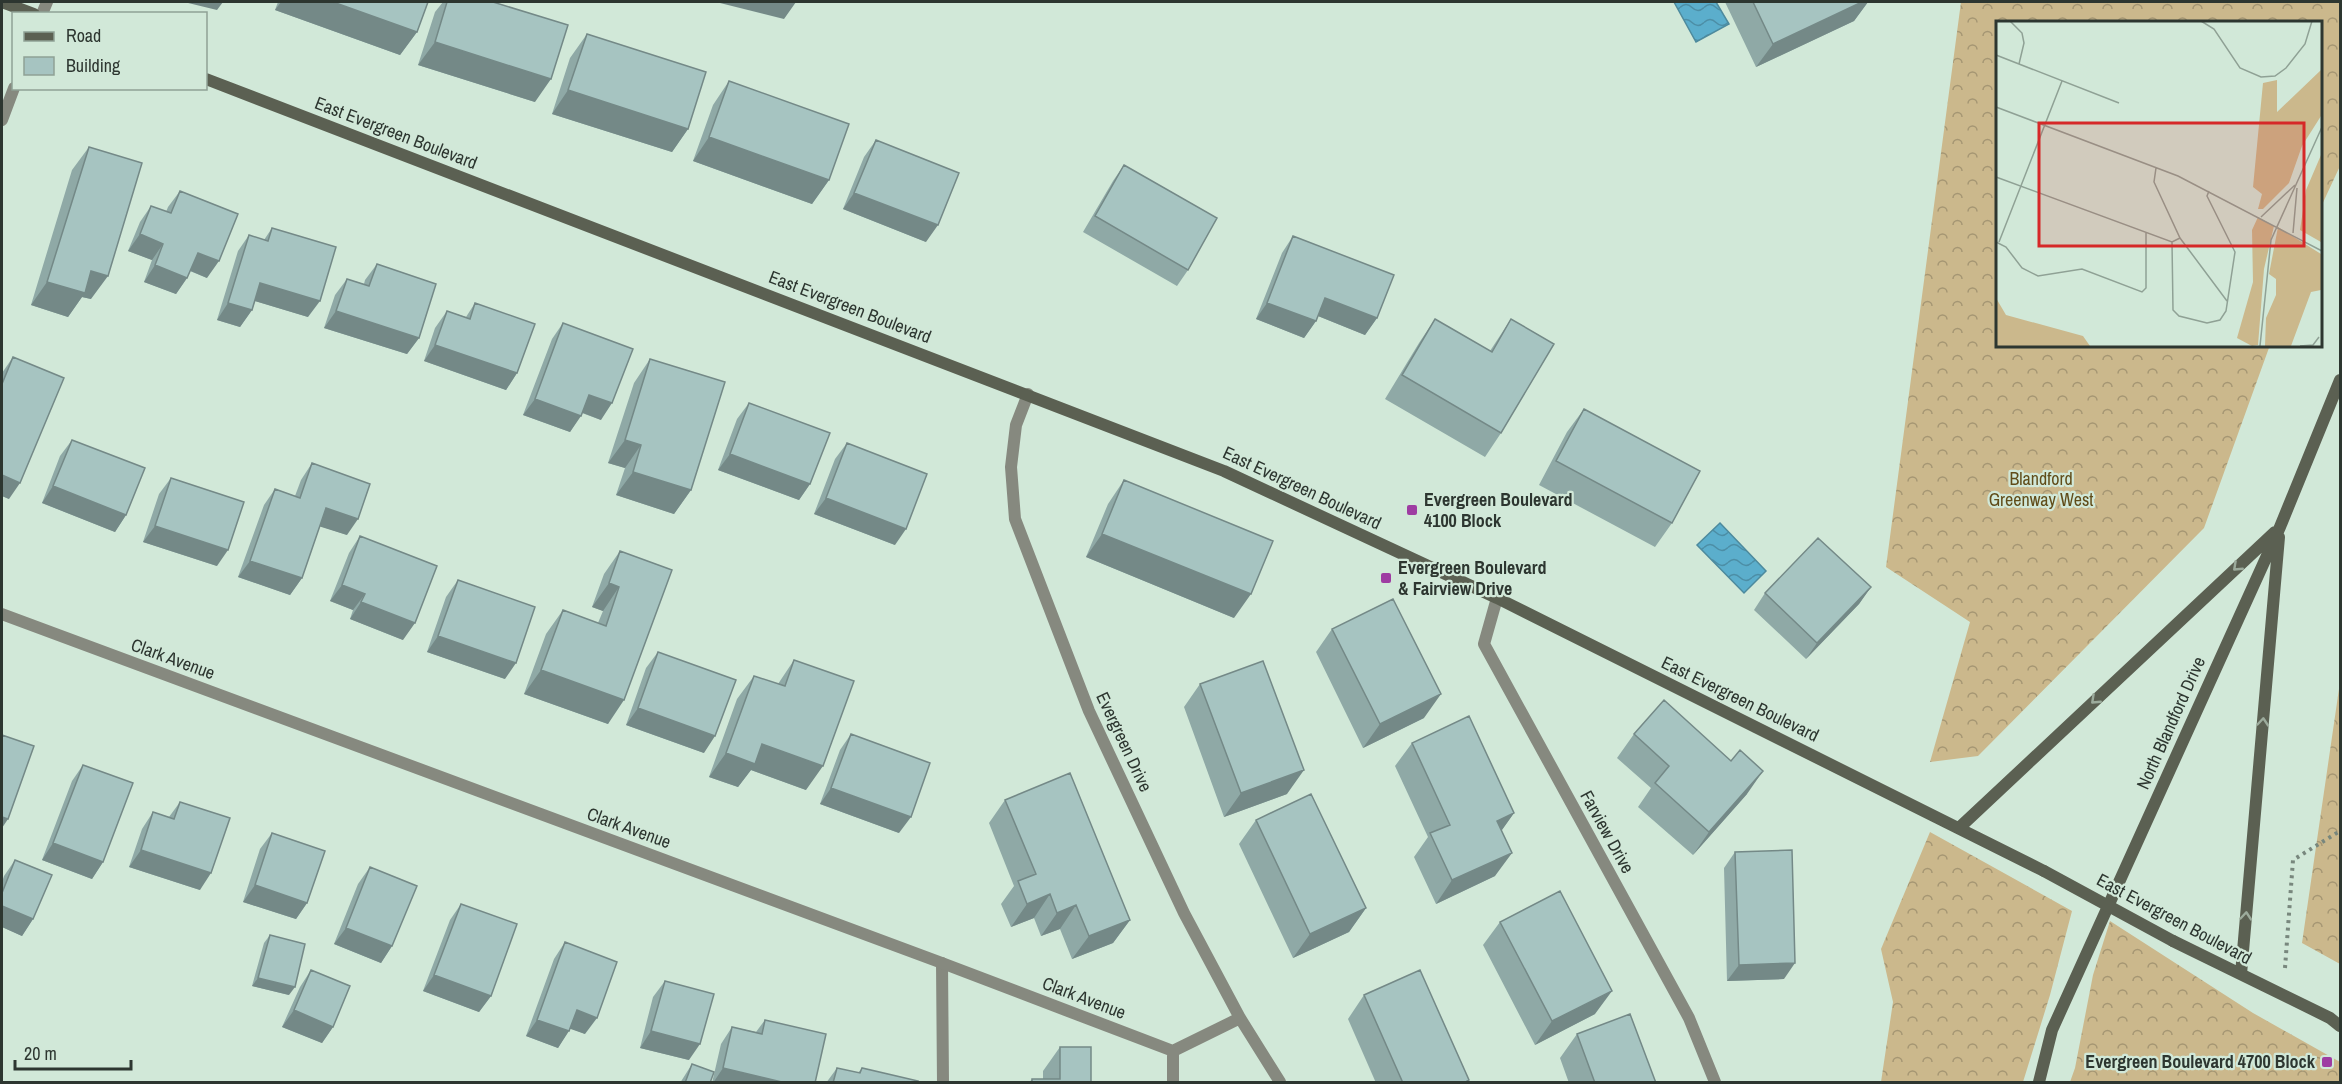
<svg xmlns="http://www.w3.org/2000/svg" width="2342" height="1084" font-family="'Archivo Narrow',sans-serif">
<defs>
<pattern id="forest-crowns" width="20" height="18" patternUnits="userSpaceOnUse" patternTransform="scale(1.5)"><rect width="20" height="18" fill="#cbb88c"/><path d="M2 6a3 3 0 1 1 6 0M12 15a3 3 0 1 1 6 0" fill="none" stroke="#a59673"/></pattern>
<pattern id="water-waves" width="16" height="10" patternUnits="userSpaceOnUse" patternTransform="scale(1.5)"><rect width="16" height="10" fill="#5baecc"/><path d="M0 5q4-4 8 0t8 0" fill="none" stroke="#4c8ea6"/></pattern>
</defs>
<rect width="100%" height="100%" fill="#d1e8d8"/>
<path fill="url(#forest-crowns)" d="M1961,2H2340V166L2320,209V22H1997V345H2270L2204,528L1978,756L1930,762L1970,622L1886,567Z
M2340,682V964L2302,943Z
M1930,832L2072,911L2050,995L2023,1082H1881L1893,1002L1881,949Z
M2110,921L2253,1013L2340,1062V1082H2070L2075,1068L2093,975Z"/>
<path fill="url(#water-waves)" stroke="#4d8a9d" stroke-width="1.5" d="M1674,2H1716L1729,24L1696,42Z
M1720,523L1766,571L1744,593L1697,545Z"/>
<g fill="none" stroke-linecap="round" stroke-linejoin="round">
<path stroke="#78877d" stroke-width="4" stroke-dasharray="3 4.5" stroke-linecap="butt" d="M2285,968L2293,860L2340,831"/>
<path stroke="#86897f" stroke-width="12" d="M942,963L943,1082"/>
<path stroke="#86897f" stroke-width="12" d="M42,14L47,2
M2,120L14,88
M1028,394L1016,425L1011,467L1015,519L1089,711L1184,913L1240,1018L1280,1082
M1497,598L1484,644L1689,1018L1715,1082
M2,614L942,963L1173,1051L1240,1018
M1173,1082V1051"/>
<path stroke="#5b6052" stroke-width="12" d="M2,2L34,14
M206,79L1224,471L1497,598L2044,871
M1959,828L2275,532
M2173,941L2330,1018L2340,1026
M2241,974L2279,537
M2039,1082L2052,1030L2280,527L2340,380"/>
<path stroke="#5b6052" stroke-width="12" d="M2044,871L2173,941"/>
</g>
<path fill="#8fa9a6" d="M278,2H428L417,32L400,55L275,10Z
M443,2H493L535,102L418,65L435,12Z
M1725,2H1868L1854,21L1756,67Z
M587,34L688,129L672,152L552,114L570,58Z
M729,81L829,180L812,204L693,161L713,105Z
M876,140L926,242L843,209L864,157Z
M89,147L91,299L82,297L68,317L31,305L72,170Z
M1124,165L1188,270L1177,286L1083,232L1113,181Z
M180,191L207,278L190,271L187,278L176,294L144,282L152,260L128,251L140,222L151,206L166,212L168,207Z
M272,228L308,317L255,301L252,310L240,327L217,320L238,251L249,235L264,240Z
M1293,236L1377,318L1365,335L1318,316L1316,321L1304,338L1256,319L1282,253Z
M377,264L419,338L407,354L324,328L335,295L347,279L364,284L365,280Z
M475,303L517,373L506,390L424,361L435,328L447,311L466,317Z
M1435,319L1490,351L1511,319L1501,433L1485,457L1385,399L1419,343Z
M563,323L601,420L582,413L570,432L523,415L552,339Z
M13,357L9,499L2,496V373Z
M650,359L691,490L674,514L616,495L625,468L608,463L634,383Z
M749,403L810,484L799,500L718,470L737,419Z
M1584,409L1672,523L1655,547L1539,485L1567,432Z
M72,440L126,515L115,532L42,503L60,456Z
M847,443L895,545L814,514L835,459Z
M312,463L347,535L320,526L302,578L290,595L238,577L264,505L275,489L295,496L301,480Z
M171,478L217,566L143,542L159,494Z
M1124,480L1234,618L1086,557L1108,504Z
M360,536L403,640L350,619L353,610L330,601L349,553Z
M620,551L672,570L608,724L524,694L546,634L563,610L598,623L603,611L592,607L604,574Z
M458,580L505,679L427,652L446,597Z
M1871,587L1859,604L1806,659L1754,610L1765,593Z
M1332,629L1424,718L1363,748L1316,652Z
M658,652L704,753L626,725L646,668Z
M794,660L806,790L751,770L738,787L709,777L737,699L754,676L778,684Z
M1200,684L1287,794L1224,817L1184,707Z
M851,734L899,833L820,804L840,750Z
M1634,734L1731,761L1747,794L1693,855L1638,807L1651,788L1617,758Z
M1412,743L1514,813L1501,831L1495,876L1436,904L1414,857L1428,837L1395,766Z
M83,765L103,862L92,879L42,860L72,781Z
M1005,800L1130,920L1113,943L1072,959L1060,929L1041,936L1034,918L1011,927L1001,904L1014,886L989,823Z
M180,802L200,890L129,867L142,829L153,812L169,817Z
M1256,820L1366,908L1349,932L1293,958L1239,844Z
M272,833L307,903L296,919L243,902L260,849Z
M1735,852L1784,979L1727,981L1724,868Z
M15,860L33,919L22,936L2,927V882L4,876Z
M370,867L392,946L381,963L334,944L358,884Z
M461,904L491,996L479,1012L423,991L450,920Z
M1500,922L1595,1014L1535,1045L1483,945Z
M270,935L289,995L252,986L264,943Z
M565,942L585,1034L570,1028L558,1048L526,1036L554,959Z
M311,970L333,1027L322,1043L282,1027L300,987Z
M665,981L689,1060L640,1048L653,997Z
M1364,995L1469,1080L1468,1083H1376L1348,1019Z
M765,1020L815,1083H712L721,1044L732,1027L756,1032Z
M1577,1034L1656,1083H1569L1560,1058Z
M1060,1047L1091,1083H1029L1032,1079H1043V1071Z
M692,1064L710,1083H680Z
M837,1068L858,1073L862,1068L917,1083H826Z"/>
<path fill="#748987" d="M184,2H223L217,10Z
M281,2H333L417,32L400,55L275,10Z
M716,2H796L784,19Z
M1862,2H1868L1854,21L1756,67L1773,44Z
M435,42L551,79L535,102L418,65Z
M568,90L688,129L672,152L552,114Z
M709,137L829,180L812,204L693,161Z
M854,193L938,225L926,242L843,209Z
M140,234L163,244L152,260L128,251Z
M198,253L219,261L207,278L186,269Z
M155,265L187,278L176,294L144,282Z
M91,271L108,276L91,299L82,297L68,317L31,305L47,282Z
M260,283L320,301L308,317L248,299Z
M1325,298L1377,318L1365,335L1313,314Z
M228,303L252,310L240,327L217,320Z
M1267,303L1316,321L1304,338L1256,319Z
M336,311L419,338L407,354L324,328Z
M435,345L517,373L506,390L424,361Z
M589,395L612,403L601,420L578,411Z
M535,399L581,416L570,432L523,415Z
M625,440L641,445L625,468L608,463Z
M730,454L810,484L799,500L718,470Z
M633,472L691,490L674,514L616,495Z
M2,475L20,483L9,499L2,496Z
M53,486L126,515L115,532L42,503Z
M826,498L906,529L895,545L814,514Z
M326,508L358,519L347,535L315,525Z
M155,526L228,550L217,566L143,542Z
M1102,534L1251,594L1234,618L1086,557Z
M250,561L302,578L290,595L238,577Z
M609,583L619,587L603,611L592,607Z
M342,585L365,594L353,610L330,601Z
M1871,587L1859,604L1806,659L1817,643Z
M361,602L415,623L403,640L350,619Z
M438,636L516,663L505,679L427,652Z
M541,670L624,700L608,724L524,694Z
M1441,694L1424,718L1363,748L1380,724Z
M638,708L715,736L704,753L626,725Z
M762,744L823,766L806,790L751,770L738,787L709,777L726,753Z
M1304,770L1287,794L1224,817L1241,793Z
M1763,771L1747,794L1693,855L1709,832Z
M831,788L911,817L899,833L820,804Z
M1514,813L1497,837V821Z
M2,817L8,819L2,828Z
M53,843L103,862L92,879L42,860Z
M141,850L211,873L200,890L129,867Z
M1512,853L1495,876L1436,904L1452,880Z
M255,885L307,903L296,919L243,902Z
M1050,894L1034,918L1011,927L1027,904Z
M1076,905L1060,929L1041,936L1057,913Z
M2,906L33,919L22,936L2,927Z
M1366,908L1349,932L1293,958L1310,934Z
M1130,920L1113,943L1072,959L1089,936Z
M346,928L392,946L381,963L334,944Z
M1795,963L1784,979L1727,981L1739,965Z
M434,975L491,996L479,1012L423,991Z
M258,978L295,987L289,995L252,986Z
M1612,991L1595,1014L1535,1045L1552,1021Z
M294,1010L333,1027L322,1043L282,1027Z
M577,1010L597,1018L585,1034L565,1027Z
M537,1020L569,1031L558,1048L526,1036Z
M651,1031L700,1044L689,1060L640,1048Z
M723,1068L786,1083H713Z"/>
<path fill="#a6c4c1" stroke="#748987" stroke-width="1.5" d="M333,2H428L417,32Z
M447,2H493L568,25L551,79L435,42Z
M1753,2H1862L1773,44Z
M587,34L706,72L688,129L568,90Z
M729,81L849,124L829,180L709,137Z
M876,140L959,173L938,225L854,193Z
M89,147L142,163L108,276L91,271L85,293L47,282Z
M1124,165L1217,218L1188,270L1095,216Z
M180,191L238,214L219,261L198,253L187,278L155,265L163,244L140,234L151,206L171,213Z
M272,228L336,247L320,301L260,283L252,310L228,303L249,235L268,241Z
M1293,236L1394,275L1377,318L1325,298L1316,321L1267,303Z
M377,264L436,284L419,338L336,311L347,279L369,286Z
M475,303L535,324L517,373L435,345L447,311L470,319Z
M1435,319L1492,352L1511,319L1554,344L1501,433L1402,375Z
M563,323L633,349L612,403L589,395L581,416L535,399Z
M13,357L64,378L20,483L2,475V384Z
M650,359L725,382L691,490L633,472L641,445L625,440Z
M749,403L830,433L810,484L730,454Z
M1584,409L1700,471L1672,523L1556,461Z
M72,440L145,468L126,515L53,486Z
M847,443L927,474L906,529L826,498Z
M312,463L370,484L358,519L326,508L302,578L250,561L275,489L300,498Z
M171,478L244,502L228,550L155,526Z
M1124,480L1273,541L1251,594L1102,534Z
M360,536L437,566L415,623L361,602L365,594L342,585Z
M1818,538L1871,587L1817,643L1765,593Z
M620,551L672,570L624,700L541,670L563,610L606,626L619,587L609,583Z
M458,580L535,607L516,663L438,636Z
M1393,599L1441,694L1380,724L1332,629Z
M658,652L736,680L715,736L638,708Z
M794,660L854,681L823,766L762,744L755,764L726,753L754,676L785,686Z
M1263,661L1304,770L1241,793L1200,684Z
M1664,700L1731,761L1740,750L1763,771L1709,832L1655,783L1669,766L1634,734Z
M1469,716L1514,813L1497,821L1512,853L1452,880L1430,833L1450,825L1412,743Z
M851,734L930,763L911,817L831,788Z
M2,735L34,746L8,819L2,817Z
M83,765L133,783L103,862L53,843Z
M1070,773L1130,920L1089,936L1076,905L1057,913L1050,894L1027,904L1018,881L1036,874L1005,800Z
M1311,794L1366,908L1310,934L1256,820Z
M180,802L230,818L211,873L141,850L153,812L174,819Z
M272,833L325,851L307,903L255,885Z
M1792,850L1795,963L1739,965L1735,852Z
M15,860L52,875L33,919L2,906V893Z
M370,867L417,886L392,946L346,928Z
M1560,891L1612,991L1552,1021L1500,922Z
M461,904L517,924L491,996L434,975Z
M270,935L305,944L295,987L258,978Z
M565,942L617,962L597,1018L577,1010L569,1031L537,1020Z
M311,970L350,986L333,1027L294,1010Z
M1420,970L1469,1080L1464,1083H1403L1364,995Z
M665,981L714,994L700,1044L651,1031Z
M1630,1014L1656,1083H1595L1577,1034Z
M765,1020L826,1034L815,1083H786L723,1068L732,1027L762,1034Z
M1060,1047H1091V1083H1032V1079H1060Z
M692,1064L714,1072L710,1083H685Z
M837,1068L860,1073L862,1068L918,1081L917,1083H833Z"/>
<defs><path id="oneway-chevron" d="M-2-3.5L2.5 0L-2 3.5" fill="none" stroke-width="1.6" stroke-linecap="round" stroke-linejoin="round" transform="scale(1.5)"/></defs>
<g stroke="#9cab9c">
<use href="#oneway-chevron" transform="translate(2237 567) rotate(137)"/>
<use href="#oneway-chevron" transform="translate(2095 700) rotate(137)"/>
<use href="#oneway-chevron" transform="translate(2263 722) rotate(-85)"/>
<use href="#oneway-chevron" transform="translate(2246 916) rotate(-85)"/>
</g>
<g fill="#9e3ca2" stroke="#d1e8d8" stroke-width="2">
<rect x="1406" y="504" width="12" height="12" rx="3"/>
<rect x="1380" y="572" width="12" height="12" rx="3"/>
<rect x="2321" y="1056" width="12" height="12" rx="3"/>
</g>
<g text-anchor="middle" stroke-width="4.5" stroke-linejoin="round" paint-order="stroke">
<g font-size="18" fill="#2d3630" stroke="#d1e8d8">
<text transform="translate(396 133) rotate(21)" y="6">East Evergreen Boulevard</text>
<text transform="translate(850 307) rotate(21)" y="6">East Evergreen Boulevard</text>
<text transform="translate(1302 488) rotate(25)" y="6">East Evergreen Boulevard</text>
<text transform="translate(173 659) rotate(20)" y="6">Clark Avenue</text>
<text transform="translate(1740 699) rotate(26)" y="6">East Evergreen Boulevard</text>
<text transform="translate(2171 723) rotate(-66)" y="6">North Blandford Drive</text>
<text transform="translate(1124 742) rotate(65)" y="6">Evergreen Drive</text>
<text transform="translate(629 828) rotate(20)" y="6">Clark Avenue</text>
<text transform="translate(1607 832) rotate(61)" y="6">Farview Drive</text>
<text transform="translate(2174 919) rotate(28)" y="6">East Evergreen Boulevard</text>
<text transform="translate(1084 998) rotate(21)" y="6">Clark Avenue</text>
</g>
<g font-size="18" fill="#604c19" stroke="#d1e8d8">
<text x="2041" y="485">Blandford<tspan x="2041" dy="21">Greenway West</tspan></text>
</g>
<g font-size="18" font-weight="bold" fill="#2d3630" stroke="#d1e8d8" text-anchor="start">
<text x="1424" y="506">Evergreen Boulevard<tspan x="1424" dy="21">4100 Block</tspan></text>
<text x="1398" y="574">Evergreen Boulevard<tspan x="1398" dy="21">&amp; Fairview Drive</tspan></text>
<text x="2315" y="1068" text-anchor="end">Evergreen Boulevard 4700 Block</text>
</g>
</g>
<g transform="translate(1996 21)">
<rect width="326" height="326" fill="#d1e8d8"/>
<path d="M325,49V95L306,125L293,162L267,188H262L266,173L257,166L267,62L281,59V91ZM325,134V221L304,209L310,169ZM262,196L278,205L268,248L262,324L256,325L241,317L257,261L256,209ZM282,206L325,233V269L315,271L295,325H269L270,297L280,274V258L273,253ZM0,277L10,294L87,315L94,325H0Z" fill="#cbb88c"/>
<path fill="none" stroke="#8fa195" stroke-width="1.5" d="M14,0L26,12L28,22L23,43M205,0L218,8L244,47L265,56L279,55L290,47L309,23L316,0M0,34L123,82M0,86L182,155L326,230M160,147L158,161L184,217L231,280M0,156L176,221L184,217M265,196L299,164M297,212L301,167M0,221L10,226L26,247L42,255L86,248L146,271L150,267V211M3,221L66,60M176,221L177,289L183,295L211,302L224,299L230,290L239,231L211,175L213,170M326,292V317M264,325L275,219L326,106M304,325L317,324L323,316"/>
<path fill="#d62828" fill-opacity="0.15" stroke="#d62828" stroke-width="3" d="M43,102H308V225H43Z"/>
<rect width="326" height="326" fill="none" stroke="#2d3630" stroke-width="3"/>
</g>
<rect width="2342" height="1084" fill="none" stroke="#2d3630" stroke-width="6"/>
<rect x="12" y="12" width="195" height="78" fill="#d1e8d8" stroke="#8fa195" stroke-width="1.5"/>
<rect x="24" y="32" width="30" height="9" fill="#5b6052" stroke="#8fa195" stroke-width="1.5"/>
<text x="66" y="42" font-size="18" fill="#2d3630">Road</text>
<rect x="24" y="57" width="30" height="18" fill="#a6c4c1" stroke="#8fa195" stroke-width="1.5"/>
<text x="66" y="72" font-size="18" fill="#2d3630">Building</text>
<path d="M15 1060v9h116v-9" fill="none" stroke="#2d3630" stroke-width="3"/>
<text x="24" y="1060" font-size="18" fill="#2d3630" stroke="#d1e8d8" stroke-width="4.5" paint-order="stroke">20 m</text>
</svg>
